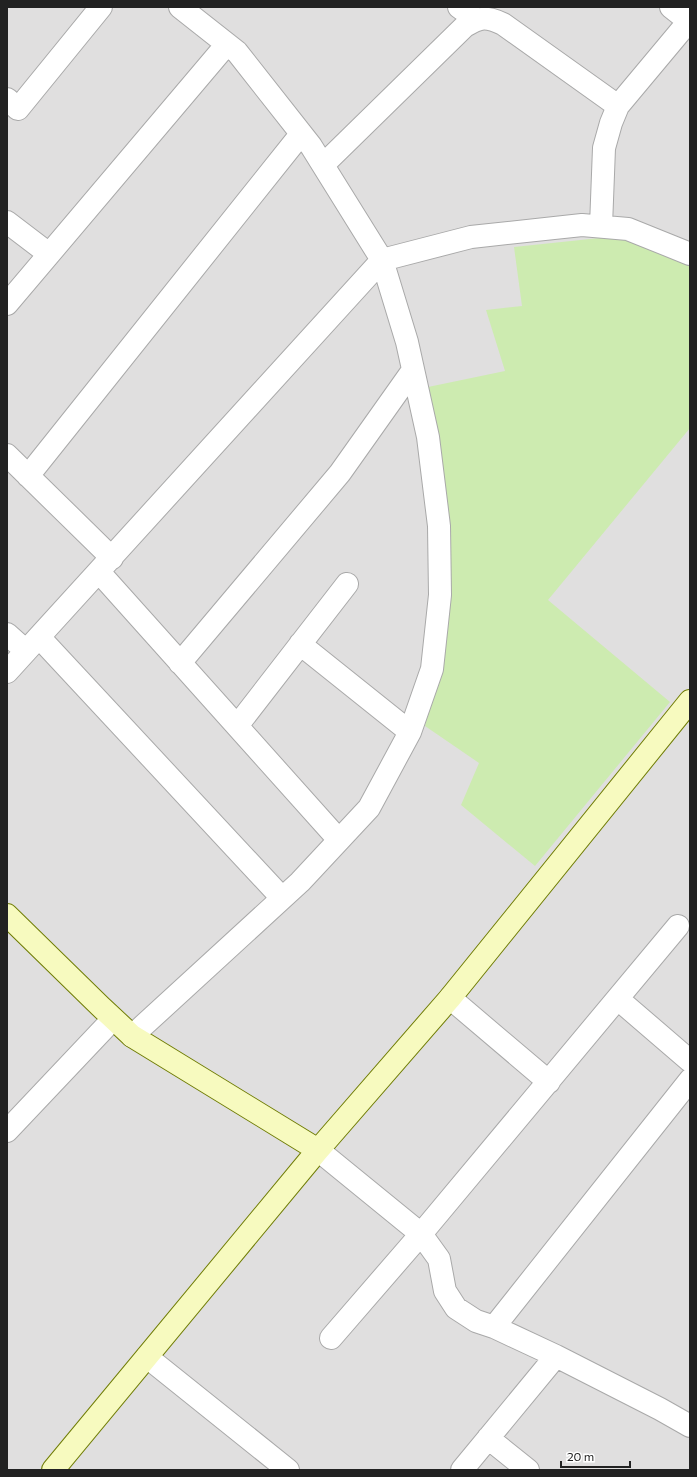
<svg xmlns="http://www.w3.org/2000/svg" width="697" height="1477" font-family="Commissioner,sans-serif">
<rect width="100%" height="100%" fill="#f2efe9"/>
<path fill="#e0dfdf" d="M7,7H690V1470H7Z"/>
<path fill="#cdebb0" d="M628,235L690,263V428L548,600L670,702L535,866L461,805L479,763L425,726L449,623L448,525L428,387L505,371L486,310L522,306L514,247Z"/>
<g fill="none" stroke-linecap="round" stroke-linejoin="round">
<g stroke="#a9a9a9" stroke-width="24">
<path id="street" d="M459,7L477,20
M671,7L690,22
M7,99L18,109L101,7
M323,165L465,26C481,17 485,16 503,24L618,106
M7,222L49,254
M601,226L604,148L611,123L618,106L689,21
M7,304L227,44
M7,455L112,558
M28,476L301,134
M99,572L339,840
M7,634L26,651
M39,637L282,898
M300,644L410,732
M180,663L340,473L413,370
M7,672L382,260L471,237L582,225L628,229L690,254
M237,726L347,584
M450,998L549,1082
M618,999L690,1061
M132,1036L300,882L369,808L410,732L432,669L440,595L439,526L428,437L407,342L382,260L311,146L237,52L180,7
M7,1131L113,1019
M318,1150L421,1234L439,1259L445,1291L456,1308L476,1321L494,1327L556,1356L660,1409L690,1426
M494,1327L690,1080
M331,1338L421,1234L678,926
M147,1357L288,1470
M488,1438L528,1470
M462,1470L556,1356"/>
</g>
<g stroke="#707d05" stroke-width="24">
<path id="secondary" d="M7,915L100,1006L132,1036L318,1150
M53,1470L318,1150L450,998L690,701"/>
</g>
<use href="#street" stroke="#fff" stroke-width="22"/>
<use href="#secondary" stroke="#f7fabf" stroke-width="22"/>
</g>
<rect width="697" height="1477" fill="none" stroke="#222222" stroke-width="16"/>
<path d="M561 1461v6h69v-6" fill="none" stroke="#222222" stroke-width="2"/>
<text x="567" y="1461" font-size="12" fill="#222222" stroke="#ffffff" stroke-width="3" paint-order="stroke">20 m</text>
</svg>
